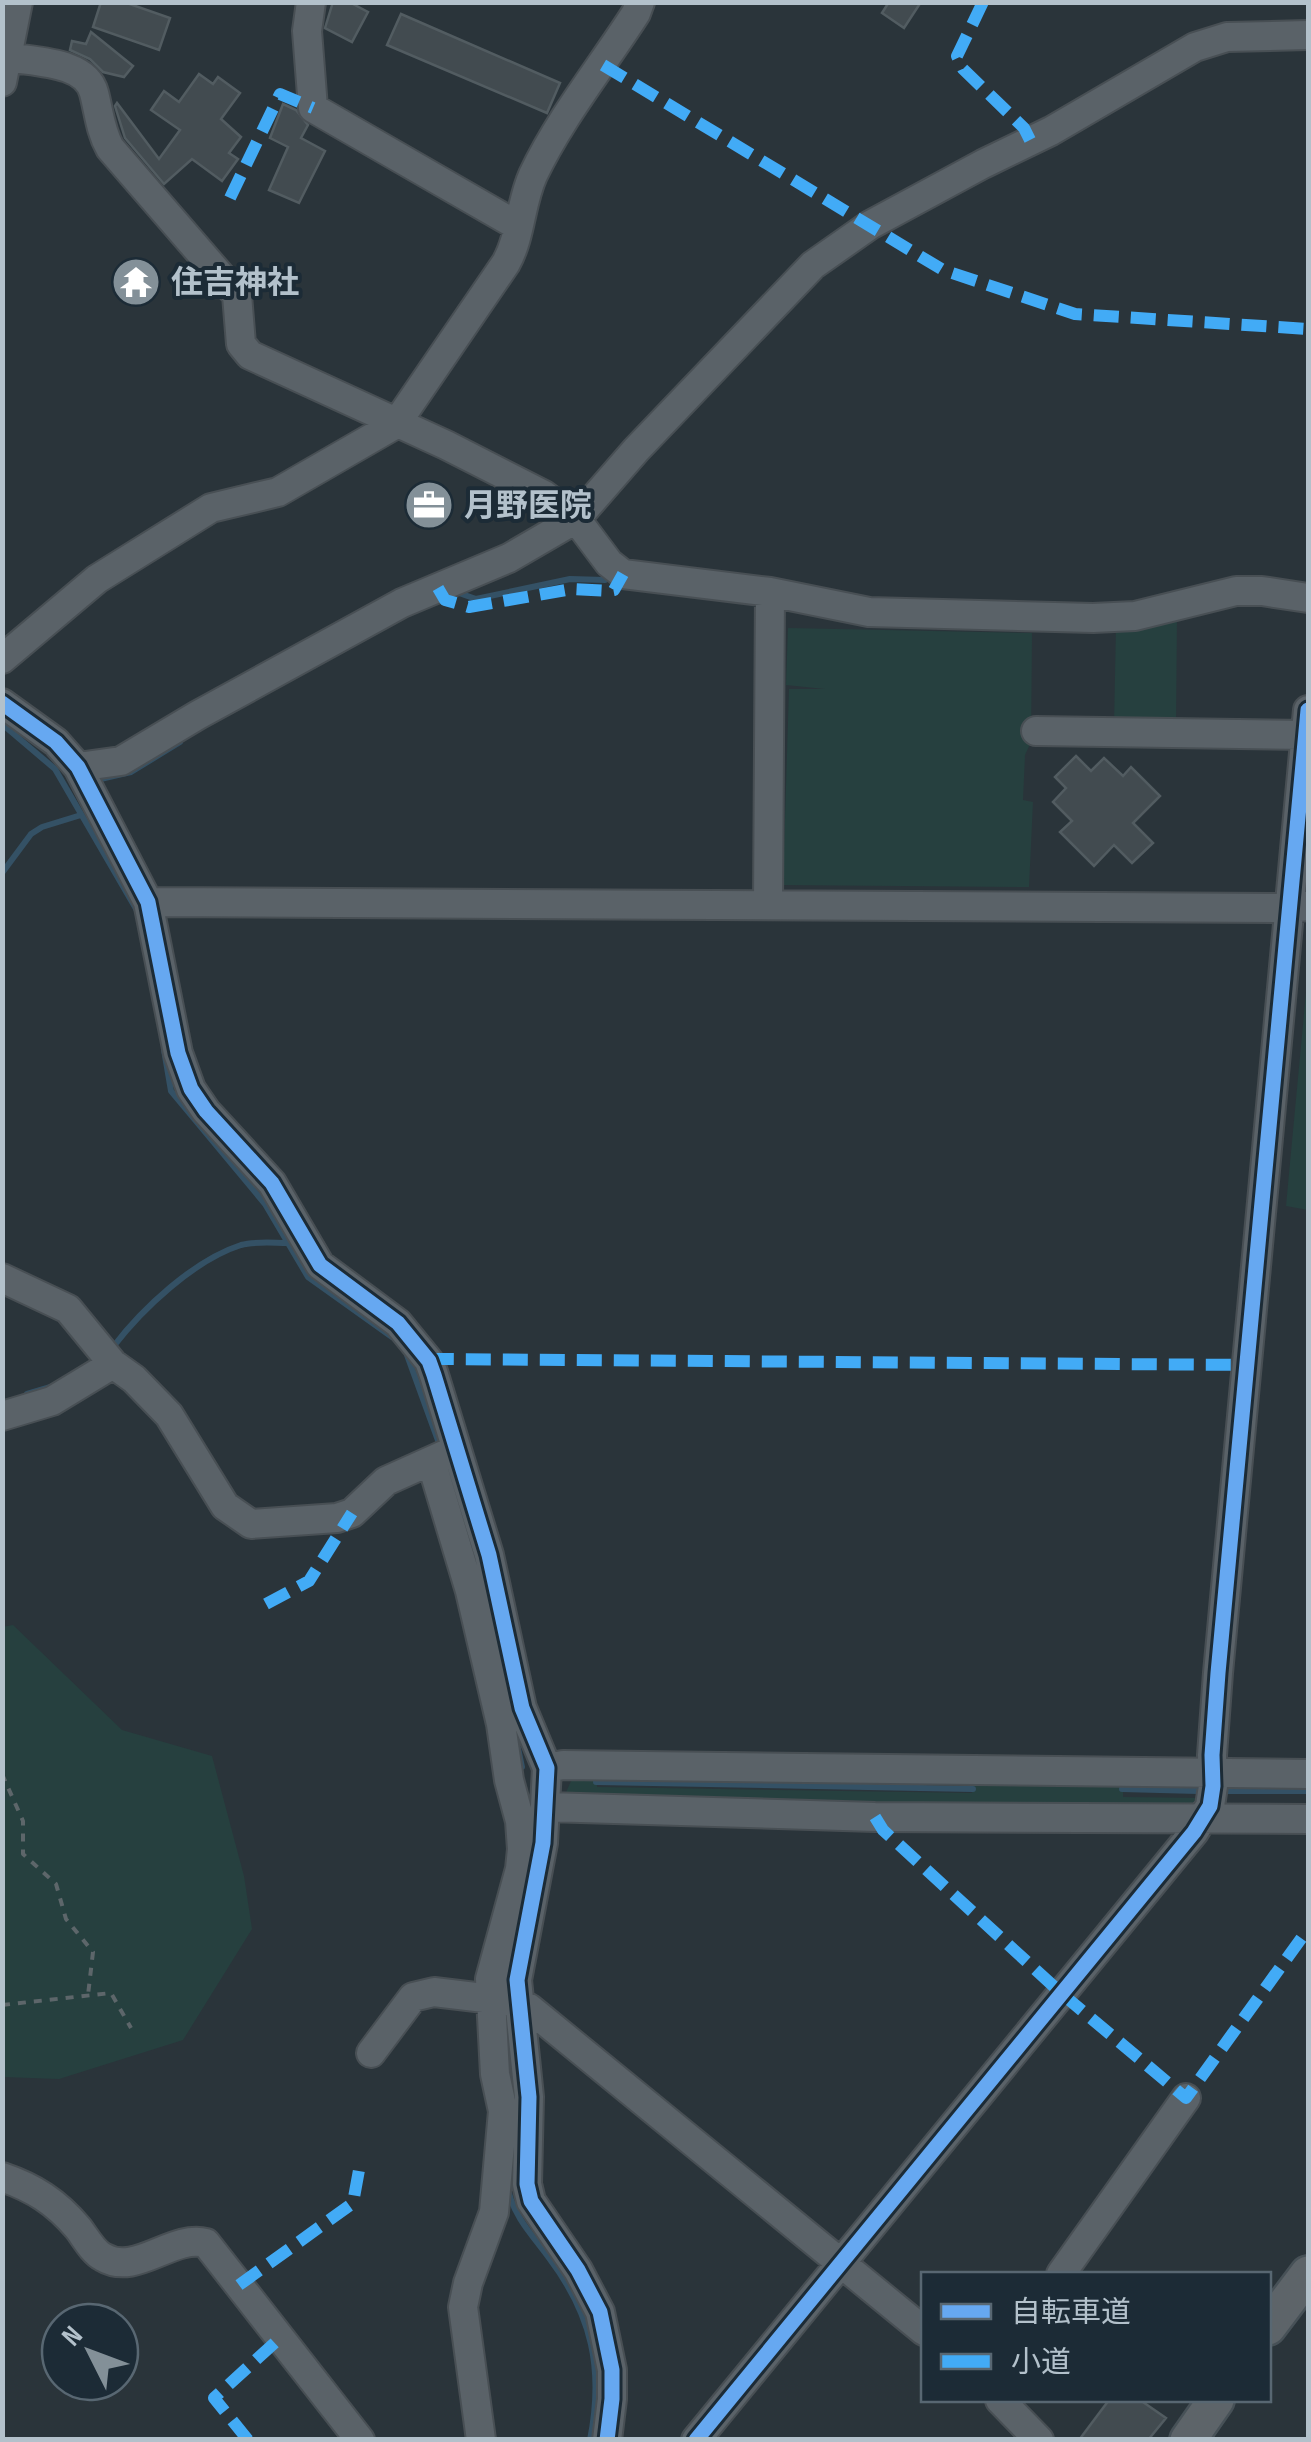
<svg xmlns="http://www.w3.org/2000/svg" width="1311" height="2442" font-family="'Sofia Sans Condensed','Noto Sans JP',sans-serif">
<rect width="100%" height="100%" fill="#2a343a"/>
<path fill="#26403f" d="M1177,614L1176,724L1114,725L1116,627Z
M788,628L1032,633L1031,742L1025,755L1023,800L1033,802L1029,887L783,885L789,689H825L786,685Z
M1308,971V1210L1286,1206Z
M13,1625L122,1730L212,1756L244,1876L252,1929L183,2040L59,2079L3,2077L2,1627Z
M572,1779H597V1787L972,1793L973,1784L1123,1782V1797L1200,1798L1194,1811L562,1801Z"/>
<g fill="none" stroke-linecap="round" stroke-linejoin="round">
<path stroke="#345165" stroke-width="6" d="M459,593L476,599L570,579L605,580
M2,724L55,769L139,914
M96,780L131,772L180,742
M2,873L31,834L42,827L81,815
M164,1050L171,1091L265,1204L308,1277L392,1337
M113,1347C142,1309 194,1260 241,1245C255,1241 273,1243 288,1243
M407,1355L440,1446
M27,1394L54,1386
M518,1748L522,1767
M596,1782L973,1789
M1122,1789L1198,1791
M1227,1791H1308
M506,2039L516,2106
M509,2193C515,2218 534,2237 549,2258C592,2315 604,2369 590,2440"/>
</g>
<path fill="#424b50" stroke="#525c61" stroke-width="2.5" d="M101,2H124L170,18L159,50L93,27Z
M333,2H349L368,12L352,42L325,28Z
M889,2H921L904,28L882,13Z
M401,14L560,83L547,113L387,45Z
M91,32L133,66L124,77L103,72L90,59L70,50L72,41L86,44Z
M199,74L213,84L218,77L240,93L221,119L241,137L229,153L238,159L222,181L192,159L164,184L125,138L115,106L117,103L159,159L180,130L151,110L164,91L179,102Z
M283,104L296,110L308,125L301,138L325,151L299,203L269,190L288,147L270,138Z
M1076,756L1091,771L1104,758L1123,776L1131,767L1160,796L1133,823L1153,843L1132,863L1114,845L1094,866L1060,832L1072,821L1053,802L1066,788L1055,777Z
M1109,2400H1140L1166,2418L1148,2440H1079Z"/>
<g fill="none" stroke-linecap="round" stroke-linejoin="round">
<g stroke="#484f54" stroke-width="32">
<path id="minor" d="M311,2L307,31L313,108L518,226
M8,57C34,62 86,61 94,93C99,112 100,130 110,148L237,295L241,344L250,355L446,445L544,495L576,519L609,563L623,574L770,592L869,612L1093,618L1135,616L1236,591H1262L1308,598
M2,82L18,2
M2,659L97,579L211,508L278,492L396,424L506,263C521,236 520,204 533,175C560,118 602,66 636,13L640,2
M2,703L56,742L78,767L148,902L178,1053L191,1089L206,1111L272,1183L320,1265L398,1323L429,1361L434,1375L489,1555L522,1708L547,1768L543,1843L517,1980L529,2097L527,2184L531,2201L578,2270L600,2312L612,2370V2399L607,2440
M1036,731L1307,735
M78,767L121,761L198,715L402,603L509,558L576,519L636,450L813,265L870,225L983,164L1051,131L1195,47L1227,37L1308,35
M148,902L1289,908L1307,906
M768,905L770,592
M2,1278L68,1309L113,1364
M2,1416L52,1401L113,1364L134,1379L169,1415L225,1506L251,1524L337,1518L352,1513L386,1481L446,1454
M431,1461L470,1591L501,1724L509,1780L520,1821L522,1849L520,1869L490,1979L495,2074L503,2111L494,2212L468,2283L463,2307L481,2440
M547,1768L563,1765L1308,1774
M547,1807L875,1817L1308,1819
M371,2053L413,1997L434,1992L517,2002L529,2008L924,2331
M2,2177C34,2188 56,2202 78,2228C85,2237 93,2252 103,2257C136,2277 172,2234 206,2243L360,2440
M1061,2274L1186,2098
M1000,2400L1039,2440
M696,2440L1194,1832L1210,1806L1213,1786L1212,1755L1218,1673L1308,710"/>
</g>
<g stroke="#475157" stroke-width="40">
<path id="major" d="M1268,2327L1308,2274
M1188,2440L1216,2400"/>
</g>
<path stroke="#5d666a" stroke-width="4" stroke-dasharray="8 8" stroke-linecap="butt" d="M2,1774L23,1821V1854L56,1884L66,1919L93,1952L88,1995
M2,2005L111,1993L131,2028"/>
<use href="#minor" stroke="#5a6268" stroke-width="28"/>
<use href="#major" stroke="#5d6469" stroke-width="35"/>
<path stroke="#42abf6" stroke-width="12" stroke-dasharray="25 12" stroke-linecap="butt" d="M983,2L957,56L963,69L1024,128L1030,140
M603,65L943,270L1075,314L1308,329
M230,198L280,94L313,108
M438,588L445,600L469,607L572,589L609,591L614,590L623,574
M429,1361L439,1359L1248,1365
M266,1604L309,1581L352,1513
M875,1817L883,1830L1061,1993L1186,2098L1308,1929
M239,2285L353,2203L359,2170
M248,2440L214,2398L280,2338"/>
<g stroke="#1c2b36" stroke-width="21">
<path id="cycleway" d="M2,703L56,742L78,767L148,902L178,1053L191,1089L206,1111L272,1183L320,1265L398,1323L429,1361L434,1375L489,1555L522,1708L547,1768L543,1843L517,1980L529,2097L527,2184L531,2201L578,2270L600,2312L612,2370V2399L607,2440
M696,2440L1194,1832L1210,1806L1213,1786L1212,1755L1218,1673L1308,710"/>
</g>
<use href="#cycleway" stroke="#66a8f1" stroke-width="15"/>
</g>
<defs>
<g id="temple-disc" transform="scale(2.5)"><circle r="9.5" fill="#839098" stroke="#1c2b36"/><path d="M0-6L5-2H3V0L6.5 2.5H4V6H1.5V3h-3V6H-4V2.5H-6.5L-3 0V-2H-5Z" fill="#fff"/></g>
<g id="office-disc" transform="scale(2.5)"><circle r="9.5" fill="#839098" stroke="#1c2b36"/><path d="M-6-3h4V-5.5h4V-3h4V5H-6ZM-1-4.5V-3h2v-1.5ZM-6 0V1H6V0Z" fill="#fff"/></g>
</defs>
<g fill-rule="evenodd">
<use href="#temple-disc" x="136" y="282"/>
<use href="#office-disc" x="429" y="505"/>
</g>
<g text-anchor="middle" stroke-width="8" stroke-linejoin="round" paint-order="stroke">
<g font-size="32" font-weight="bold" fill="#b3c1cb" stroke="#1c2b36" text-anchor="start">
<text x="171" y="293">住吉神社</text>
<text x="464" y="516">月野医院</text>
</g>
</g>
<rect width="1311" height="2442" fill="none" stroke="#b3c1cb" stroke-width="10"/>
<rect x="921" y="2272" width="350" height="130" fill="#1c2b36" stroke="#586772" stroke-width="2.5"/>
<rect x="941" y="2304" width="50" height="15" fill="#66a8f1" stroke="#586772" stroke-width="2.5"/>
<text x="1011" y="2322" font-size="30" fill="#b3c1cb">自転車道</text>
<rect x="941" y="2354" width="50" height="15" fill="#42abf6" stroke="#586772" stroke-width="2.5"/>
<text x="1011" y="2372" font-size="30" fill="#b3c1cb">小道</text>
<g transform="translate(90 2352) rotate(312)"><circle r="48" fill="#1c2b36" stroke="#586772" stroke-width="2.5"/>
<path d="M0-8L18 38L0 25L-18 38Z" fill="#839098"/>
<text y="-15" font-size="28" font-weight="bold" text-anchor="middle" fill="#b3c1cb">N</text>
</g>
</svg>
